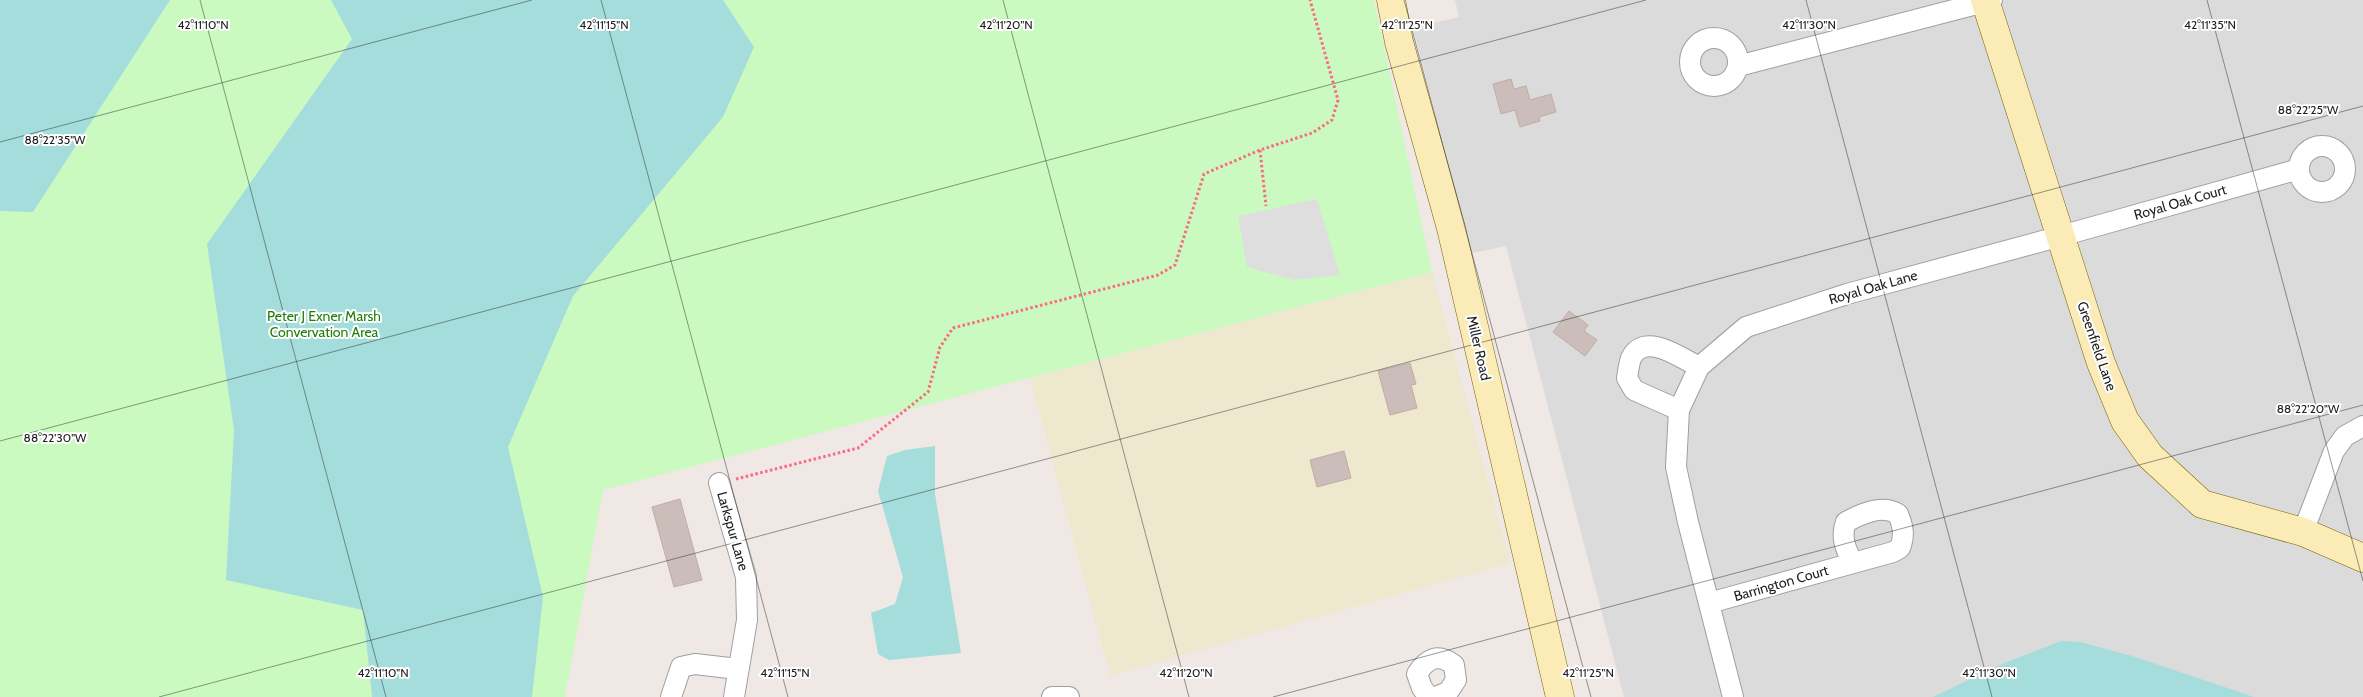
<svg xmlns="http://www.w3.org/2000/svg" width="2363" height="697" font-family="Cabin,sans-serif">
<rect width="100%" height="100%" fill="#efe8e4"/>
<path fill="#dcdbdb" d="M1455,0H2363V697H1624L1506,246L1472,253L1413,28L1459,17Z"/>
<path fill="#eee8cf" d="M1432,272L1510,563L1110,676L1030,378Z"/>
<path fill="#cbfac0" d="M0,0H1374L1432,272L603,490L565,697H0Z"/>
<path fill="#dedede" d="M1317,199L1340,275L1294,280L1247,267L1238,216Z"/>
<path fill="#a4dddb" d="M0,0H170L33,212L0,211Z
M331,0H723L754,47L723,117L573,296L508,447L543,597L532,697H372L363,610L226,580L234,430L207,244L352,39Z
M935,446V494L961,653L889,660L878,654L871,613L895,604L903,577L878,491L887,456L905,450Z
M2061,641L2080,642L2132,656L2254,697H1933L2002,664Z"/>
<path fill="#cbbdba" stroke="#c1aba6" d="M1511,79L1514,89L1526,86L1530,100L1551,94L1556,112L1539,117L1540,121L1520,127L1515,110L1501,114L1493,84Z
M1569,311L1588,325L1584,331L1597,340L1585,356L1553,332Z
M1410,363L1416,384L1411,385L1417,408L1390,415L1378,371Z
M1344,451L1351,478L1317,487L1310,460Z
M680,499L702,580L674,587L652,507Z"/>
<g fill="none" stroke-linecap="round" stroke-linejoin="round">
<g stroke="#9f9f9f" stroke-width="22">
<path id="street" d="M1690 62a24 24 0 1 1 48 0a24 24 0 1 1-48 0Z
M1738,66L1992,0
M2299 169a23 23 0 1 1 46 0a23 23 0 1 1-46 0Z
M1679,410L1634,390L1627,378C1628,372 1629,364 1631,358C1645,331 1681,358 1699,367
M719,483L746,577L747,620L734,697
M2303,532L2334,451L2345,436L2363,426
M1709,603L1893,552L1900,548C1905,535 1903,526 1898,514C1882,504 1861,514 1846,522C1840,537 1846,550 1853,563
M671,697L681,667L695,664L738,669
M1052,697H1069
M1429,697L1422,688L1417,674C1427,658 1438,653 1454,665L1456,680L1448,692L1436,697
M1733,697L1688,522L1676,467L1679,410L1699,367L1746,327L1847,294L2061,236L2299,169"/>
</g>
<g stroke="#766404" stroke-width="29">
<path id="secondary" d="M1391,0L1399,42L1451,228L1560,697
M1985,0L2101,363L2125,421L2150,456L2202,504L2303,532L2363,558"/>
</g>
<path stroke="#fb6982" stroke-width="3" stroke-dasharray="2.5 2.5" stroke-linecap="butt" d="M1260,150L1266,206
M736,479L858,448L928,392L940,347L953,328L1158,275L1175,265L1204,174L1260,150L1312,133L1332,120L1338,100L1310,0"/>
<use href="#street" stroke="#fff" stroke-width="20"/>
<use href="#secondary" stroke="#faebb7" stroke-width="28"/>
</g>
<path fill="none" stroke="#1e1e1e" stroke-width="1" stroke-opacity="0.45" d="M200,0L386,697M601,0L788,697M1003,0L1189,697M1404,0L1591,697M1806,0L1992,697M2207,0L2363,581M0,142L532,0M0,441L1646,0M159,697L2363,106M1273,697L2363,405"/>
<g text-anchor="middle" stroke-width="4" stroke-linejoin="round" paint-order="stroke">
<g font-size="14" fill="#1e1e1e" stroke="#fff">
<text transform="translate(2180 202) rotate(-16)" y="5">Royal Oak Court</text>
<text transform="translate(1873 287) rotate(-16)" y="5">Royal Oak Lane</text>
<text transform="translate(2097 346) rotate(71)" y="5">Greenfield Lane</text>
<text transform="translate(1479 348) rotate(77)" y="5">Miller Road</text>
<text transform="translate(733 531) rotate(74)" y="5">Larkspur Lane</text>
<text transform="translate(1781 583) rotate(-16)" y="5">Barrington Court</text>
</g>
<g font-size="14" fill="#207e0a" stroke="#fff">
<text x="324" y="321">Peter J Exner Marsh<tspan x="324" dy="16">Convervation Area</tspan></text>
</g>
</g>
<g font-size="12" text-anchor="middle" fill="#1e1e1e" stroke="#fff" stroke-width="4" stroke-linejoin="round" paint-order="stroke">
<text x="203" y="29">42°11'10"N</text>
<text x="604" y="29">42°11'15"N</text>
<text x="1006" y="29">42°11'20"N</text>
<text x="1407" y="29">42°11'25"N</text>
<text x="1809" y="29">42°11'30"N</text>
<text x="2210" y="29">42°11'35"N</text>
<text x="2308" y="114">88°22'25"W</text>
<text x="55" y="144">88°22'35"W</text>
<text x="2308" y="413">88°22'20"W</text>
<text x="55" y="442">88°22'30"W</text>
<text x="383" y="677">42°11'10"N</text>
<text x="785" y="677">42°11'15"N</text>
<text x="1186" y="677">42°11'20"N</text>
<text x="1588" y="677">42°11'25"N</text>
<text x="1989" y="677">42°11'30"N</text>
</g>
</svg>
